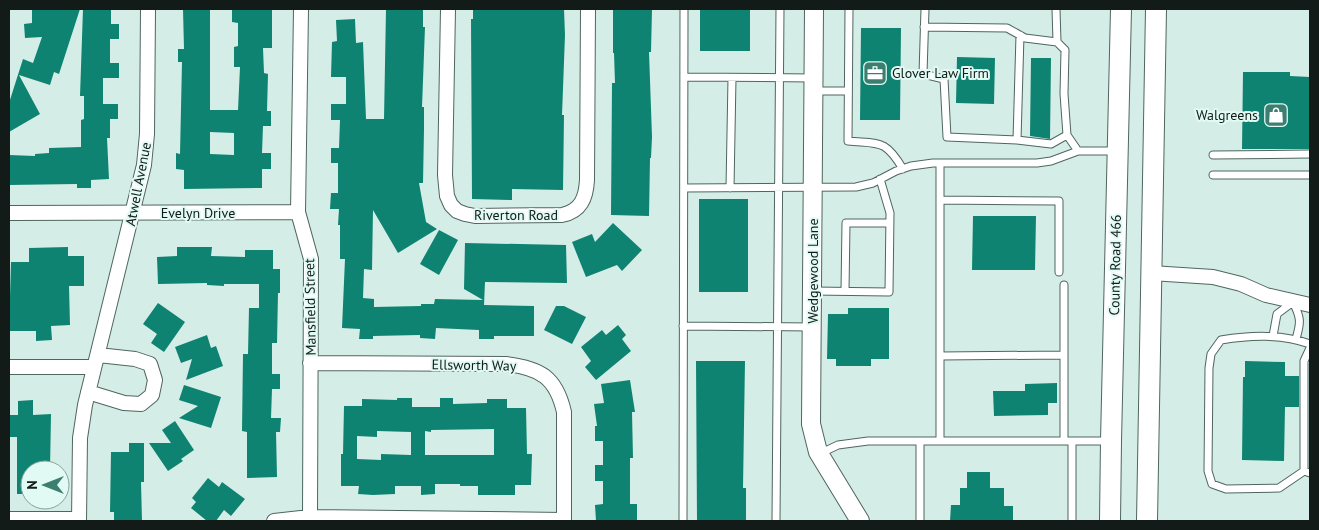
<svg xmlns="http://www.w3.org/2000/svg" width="1319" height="530" font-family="'PT Sans',sans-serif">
<rect width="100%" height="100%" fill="#d5ede7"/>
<path fill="#0e8371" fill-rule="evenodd" d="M32,9H80L59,74L54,72L50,85L19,75L40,114L9,132V103L23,59L33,63L42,37L25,38L24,24L32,23Z
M83,9H111V24H119V39H110V63H119V78H103V104H118V119H110V138H107L109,179L91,180V188H77V184L9,185V155L35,156V154L49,153V148L81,147V120L84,119V96H80Z
M183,9H210V110H238L240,67H234V47L238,46V23L232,22V9H272V48H263L264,73L268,74L267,111H271V126H263L262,153H271V169H262V188L184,189V170L176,169V153L180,154L182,62H178V49H184ZM210,132L234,133V155L210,154Z
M386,9H423V27H425L422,107H424V129L423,183H419L426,222L437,229L398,253L373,210L372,270L364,269L363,298L374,299V307L421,306V304H434L435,299L483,300L464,289L465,243L566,245L567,283L485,282L484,305L534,306V336H494V339H479V330L436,328L435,339L420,338V335L373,336V339H359L360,329L342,328L345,259H340V225H338L339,209H330L331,193H338V163H331V148H339L340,120H331V104H346V77H331L332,42L337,41L336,20L355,19L356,43L363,42L366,119H384Z
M473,9H564L565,35L562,115H564L563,190L512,189V200L472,199L471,19H473Z
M613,9H652L651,52H649L652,137L651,158H650L649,216L611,215L612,83H615L614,53H613Z
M700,9H750V51H700Z
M861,28H901L900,120H860Z
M957,57L995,58L994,104L956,103Z
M1031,58H1051L1050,139L1030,136Z
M1243,72H1290V76L1310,77V149H1242Z
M699,199H748V292H699Z
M973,216H1036L1035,270H972Z
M613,223L642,250L622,271L617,265L586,277L572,242L592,234L595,242Z
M439,230L458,240L439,275L420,264Z
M68,247V256H84V286H69L70,325L51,326L52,340L36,341V331H9L11,262H29V248Z
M177,247H212L211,256L245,257V250H273V269H280V293H278L277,343H272V374H280V389H272L271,418H281L280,432H276L277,477L247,478V432L242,431L243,354H248L249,308H259V284H224V286L207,285V283L158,284L157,257L177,256Z
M158,303L185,322L164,352L151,343L157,334L143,324Z
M556,306H564L586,317L572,344L544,330Z
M848,308H889V359H871V366H836V359H827L828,314H848Z
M618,325L626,335L622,339L631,351L596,380L585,367L591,361L581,347L602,330L606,335Z
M207,335L211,348L216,346L223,366L186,380L192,359L181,363L175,347Z
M696,361H745L743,488H746V521H697Z
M1245,361L1285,362V376H1299V407H1285L1284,461L1242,460L1243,377H1245Z
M630,380L635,412H632L633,458H630V504H637V521H596L595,505L603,504V481H595V465H603V441H595V426H597L594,404L604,403L601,384Z
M1057,383V403H1048V415L994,416L993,391H1025V384Z
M184,385L221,397L211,428L179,418L198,406L179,400Z
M397,398H412V407H440V398H453V404L487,403V399H507V408H526L527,454H532L531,485H515V495H478V486H460V484H435V494L421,495V486H395V494L373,495L358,494L359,486H341V454H343L344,406H362V399L397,400ZM494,429V455H425V431L431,432V430ZM377,431L411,432V455L381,454V460L357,459V436L377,437Z
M33,400V415L51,414L50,470H30V494H17V437H9V415H18V401Z
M175,421L194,450L181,459L183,461L168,471L149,443H171L162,430Z
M129,443H144V482H141L142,521H114V512H110L111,452H129Z
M967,472H990V488H1004V506H1013V521H950L951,505H960V488H967Z
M208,478L219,487L222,482L245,499L231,516L224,510L216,521H207L191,508L196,502L192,498Z"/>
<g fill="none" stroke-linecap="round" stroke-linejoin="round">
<g stroke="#50655f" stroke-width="9">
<path id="service" d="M849,9L848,141C880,144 885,139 903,169
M925,9L923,74L944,79L947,137L1017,140L1051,144L1067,135
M1056,9L1057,42L1065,50L1064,94L1067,135L1078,151
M924,27L1007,28L1025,38L1057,42
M684,77L813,78
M814,91H848
M1017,140L1020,35
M1213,155L1310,154
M940,163V441
M1213,175H1310
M684,188L856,187L873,183L896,171L911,166L933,163H1037L1051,161L1078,151H1115
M730,188L732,78
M940,200L1059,201V272
M813,291L889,292L890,213L880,179
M845,291L846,223H890
M683,326L812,327
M1273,336L1277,314L1293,302C1301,318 1301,322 1296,339
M1310,344C1281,334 1252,335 1221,340L1211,354L1209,368L1208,471L1212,484L1226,489L1279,488L1304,471L1310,473
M940,356L1064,355
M1064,441V285
M819,454L838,445L868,441H1110
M1304,471V361L1310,348
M683,521L684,9
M776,521L780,9
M920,521V441
M1072,521V441"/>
</g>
<g stroke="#50655f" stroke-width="16">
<path id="minor" d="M301,9L298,212L311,259L310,517
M448,9L445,175L447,196L451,205L457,211L465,214L475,216L562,215C581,211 586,198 587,180L588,9
M9,213L298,212
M1151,273L1213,277L1241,284L1266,295L1310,305
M310,363L506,364C540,368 556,377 564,412V521
M9,367H94
M88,392L124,403L141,404L152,395L155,380L150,364L135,359L98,355
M9,519H79
M79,521L80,438L85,405L144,165L147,134L148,9
M274,521L310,517L564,520"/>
</g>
<g stroke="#50655f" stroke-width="20">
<path id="tertiary" d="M814,9L811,424L818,452L860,521"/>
</g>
<g stroke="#50655f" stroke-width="22">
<path id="secondary" d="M1110,521L1111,441L1121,9
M1147,521L1156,9"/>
</g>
<use href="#service" stroke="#fff" stroke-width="7"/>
<use href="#minor" stroke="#fff" stroke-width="14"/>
<use href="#tertiary" stroke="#fff" stroke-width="18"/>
<use href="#secondary" stroke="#fff" stroke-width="20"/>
</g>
<defs>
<g id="office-square" transform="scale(1.25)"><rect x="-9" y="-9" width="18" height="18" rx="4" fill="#3c7f71" stroke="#e2faf4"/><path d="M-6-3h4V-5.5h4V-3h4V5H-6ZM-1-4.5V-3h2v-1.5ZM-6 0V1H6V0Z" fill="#fff"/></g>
<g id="shop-square" transform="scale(1.25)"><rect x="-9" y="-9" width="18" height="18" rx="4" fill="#3c7f71" stroke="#e2faf4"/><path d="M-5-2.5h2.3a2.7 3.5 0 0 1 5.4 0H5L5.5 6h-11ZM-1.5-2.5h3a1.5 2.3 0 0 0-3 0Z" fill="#fff"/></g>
</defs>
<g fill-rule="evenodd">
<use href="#office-square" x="875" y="73"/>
<use href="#shop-square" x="1276" y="115"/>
</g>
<g text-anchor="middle" stroke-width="4" stroke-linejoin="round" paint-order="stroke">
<g font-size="14" fill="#131b19" stroke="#e2faf4" text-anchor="start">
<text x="892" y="78">Glover Law Firm</text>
<text x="1258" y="120" text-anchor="end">Walgreens</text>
</g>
<g font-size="14" fill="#131b19" stroke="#e2faf4">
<text transform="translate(138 184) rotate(-79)" y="5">Atwell Avenue</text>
<text x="198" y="218">Evelyn Drive</text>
<text x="516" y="220">Riverton Road</text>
<text transform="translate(1115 265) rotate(-89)" y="5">County Road 466</text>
<text transform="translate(813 271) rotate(-90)" y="5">Wedgewood Lane</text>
<text transform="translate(310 307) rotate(-91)" y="5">Mansfield Street</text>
<text transform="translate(474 365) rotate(1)" y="5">Ellsworth Way</text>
</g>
</g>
<rect width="1319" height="530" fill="none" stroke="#131b19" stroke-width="20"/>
<g transform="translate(45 485) rotate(270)"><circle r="24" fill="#e2faf4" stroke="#8fa19c"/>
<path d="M0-4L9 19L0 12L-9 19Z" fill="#3c7f71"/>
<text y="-8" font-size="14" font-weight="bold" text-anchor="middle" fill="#131b19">N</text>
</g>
</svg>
